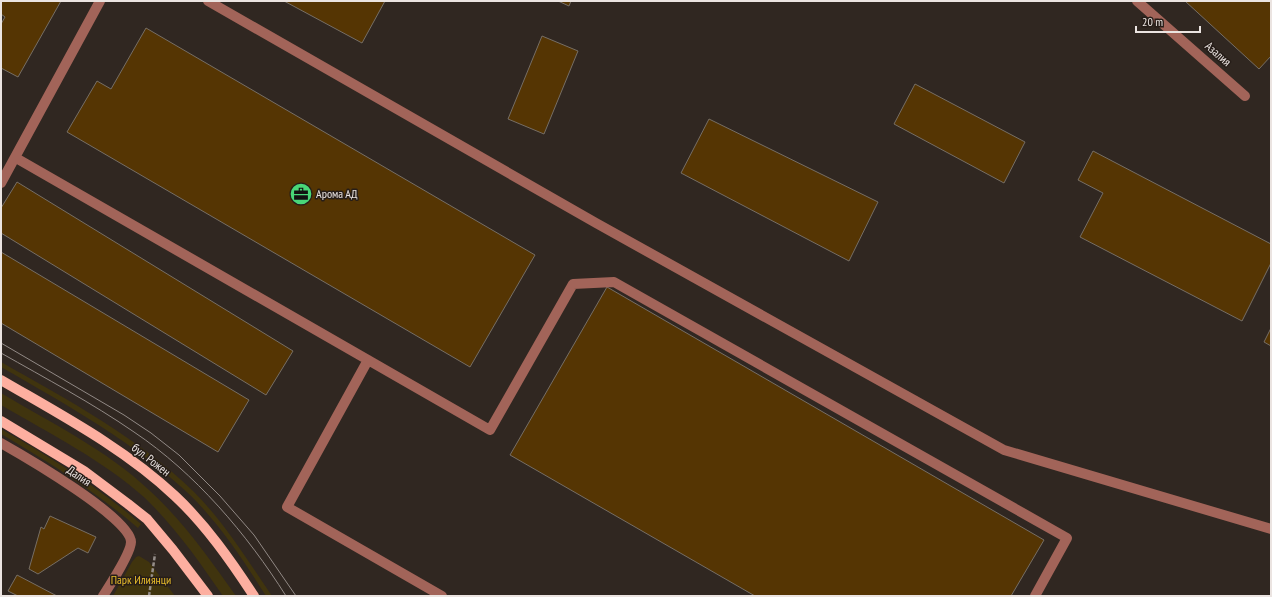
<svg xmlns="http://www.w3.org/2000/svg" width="1272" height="597" font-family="'PT Sans Narrow',sans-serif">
<rect width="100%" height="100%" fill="#302721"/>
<path fill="#40340e" d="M1,362C68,400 139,438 194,492C224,522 248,561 272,596H266C244,561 219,523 189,494C134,442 67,405 1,367Z
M1,393C51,423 107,450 149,490C183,521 209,558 236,596H223C199,561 175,527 145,498C104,461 49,433 1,405Z
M1,429C50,457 98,487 141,524L138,528C96,492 49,462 1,434Z
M139,556L149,562L175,596H113L132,562L136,557Z"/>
<path fill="#553503" stroke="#766e65" d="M1,1H61L18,77L1,68V24L5,17L1,14Z
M284,1H385L362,43Z
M558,1H571L569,6Z
M1185,1H1271V56L1259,69Z
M146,28L535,255L470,367L67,132L97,81L111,89Z
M542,36L578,51L544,134L508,119Z
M915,84L1025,142L1004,183L894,124Z
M709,119L878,202L849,261L681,173Z
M1093,151L1271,244V263L1242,321L1080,237L1103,193L1078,180Z
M17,182L293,351L266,395L1,233V208Z
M1,252L249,400L218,452L1,323Z
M607,287L1044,540L1011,596H755L510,455Z
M1271,328V346L1264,342Z
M50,516L96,537L88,553L78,548L38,574L29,569L41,527L44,529Z
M17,575L57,596H18L8,591Z"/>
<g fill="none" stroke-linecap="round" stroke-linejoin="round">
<path stroke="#968e8a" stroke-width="2.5" stroke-dasharray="4 2" stroke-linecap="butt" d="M149,596L155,554"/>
<path stroke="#a26459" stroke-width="10" d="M208,1L596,223L1004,450L1271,529
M1137,1L1245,96
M16,158L490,430L573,284L614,282L1067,538L1035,596
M1,183L100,1
M368,360L287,507L442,596
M1,443C24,456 131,518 131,542C131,553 110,585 103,596"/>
<path stroke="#fdafa0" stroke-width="10" d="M1,380C61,415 124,448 175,496C206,525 231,561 254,596
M1,421L84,471L128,504L147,519L173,550L208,596"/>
<path stroke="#918985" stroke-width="1" d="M1,343L124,415L151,433L179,455L220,496L254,535L296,596
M1,353C45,378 92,403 134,432C195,473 247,534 286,596"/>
</g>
<defs>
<g id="office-disc" transform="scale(1.15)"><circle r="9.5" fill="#49d778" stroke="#261d18"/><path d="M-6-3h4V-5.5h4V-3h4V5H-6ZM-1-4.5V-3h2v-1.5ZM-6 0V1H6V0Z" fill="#111"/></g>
</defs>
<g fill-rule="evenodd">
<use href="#office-disc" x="301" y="194"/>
</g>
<g text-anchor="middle" stroke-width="3" stroke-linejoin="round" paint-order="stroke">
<g font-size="12" fill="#ebe4e1" stroke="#261d18">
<text transform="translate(1218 54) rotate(41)" y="4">Азалия</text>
<text transform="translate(151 460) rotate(38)" y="4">бул. Рожен</text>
<text transform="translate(79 476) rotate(34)" y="4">Далия</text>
</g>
<g font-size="12" fill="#ebe4e1" stroke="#261d18" text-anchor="start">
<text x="316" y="198">Арома АД</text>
</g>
<g font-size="12" fill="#e6bb2a" stroke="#261d18">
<text x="141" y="584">Парк Илиянци</text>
</g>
</g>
<rect width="1272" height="597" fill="none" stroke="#ebe4e1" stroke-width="4"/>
<path d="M1136 26v6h64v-6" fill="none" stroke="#ebe4e1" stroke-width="2"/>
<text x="1142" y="26" font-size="12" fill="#ebe4e1" stroke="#261d18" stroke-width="3" paint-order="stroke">20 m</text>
</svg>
